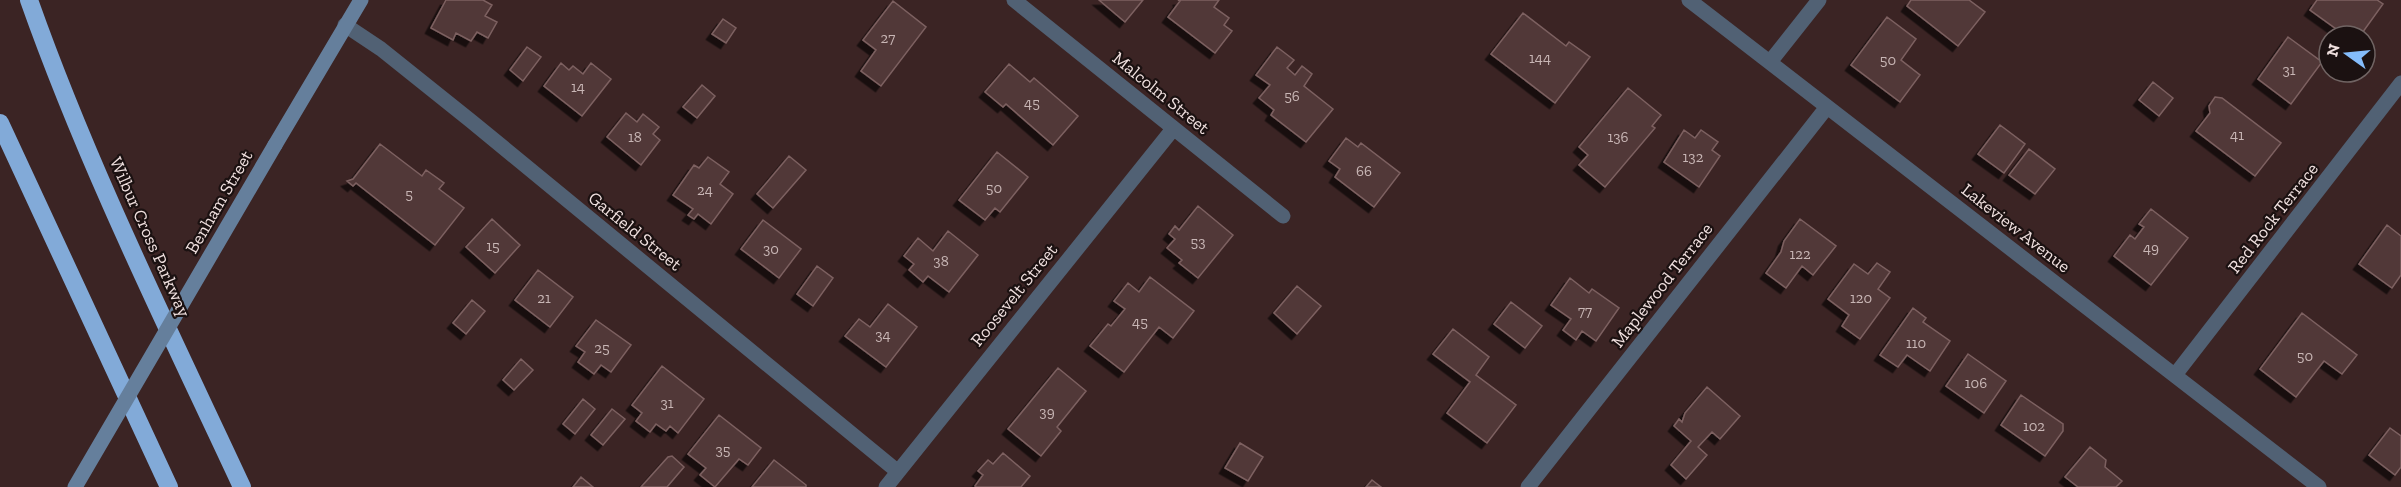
<svg xmlns="http://www.w3.org/2000/svg" width="2401" height="487" font-family="'Zilla Slab',serif">
<defs>
<filter id="shadow"><feDropShadow dx="-5.5" dy="5.5" stdDeviation="0" flood-color="#0009"/></filter>
</defs>
<rect width="100%" height="100%" fill="#3b2424"/>
<path fill="#513838" stroke="#7d6161" stroke-width="1.5" filter="url(#shadow)" d="M446,0H483L492,5L485,16L497,22L488,38L477,32L471,41L456,33L453,40L431,28Z
M1099,0H1143L1125,22Z
M1178,0H1219L1214,7L1229,18L1224,25L1232,31L1215,53L1168,17L1180,1Z
M1911,0H1969L1985,12L1958,46L1907,6Z
M2317,0H2377L2383,4L2360,36H2346L2310,10Z
M893,1L926,27L881,86L861,71L876,50L863,40Z
M1523,13L1566,46L1569,42L1590,57L1555,103L1491,54Z
M1887,17L1916,39L1901,60L1920,75L1900,102L1851,65Z
M723,19L736,28L726,43L712,34Z
M2288,37L2322,62L2291,104L2258,79Z
M527,47L541,57L523,81L510,70Z
M1277,47L1294,60L1287,68L1295,75L1302,66L1312,74L1304,86L1333,109L1306,142L1271,115L1274,110L1259,98L1270,85L1256,75Z
M561,63L569,70L573,66L583,74L591,63L611,79L582,116L544,86Z
M1009,64L1030,82L1034,78L1078,116L1053,145L1006,104L1003,107L985,92Z
M2153,82L2173,98L2159,116L2139,100Z
M702,85L715,96L697,118L683,107Z
M1628,88L1661,115L1652,126L1655,128L1605,187L1579,165L1588,155L1579,147Z
M2215,97L2222,98L2281,143L2255,176L2196,131L2210,113L2209,106Z
M626,113L637,122L643,114L659,127L653,134L660,140L641,165L607,137Z
M2000,125L2025,144L2004,173L1978,154Z
M1684,130L1695,138L1701,130L1718,142L1712,150L1720,156L1699,187L1664,162Z
M1346,138L1358,147L1361,143L1400,173L1374,207L1335,177L1340,169L1329,161Z
M380,144L422,176L426,170L444,183L439,189L464,208L435,245L356,183L353,186L347,181L353,179Z
M2029,149L2055,169L2035,194L2009,175Z
M997,152L1028,177L1000,212L995,208L985,220L959,200Z
M789,156L806,170L773,208L757,194Z
M708,157L729,172L720,184L733,194L711,224L698,214L694,219L688,215L693,209L673,195L694,165L699,168Z
M1198,206L1233,235L1198,278L1179,263L1182,260L1167,248L1175,239L1169,234L1175,226L1179,230Z
M2151,209L2188,238L2151,285L2114,256L2130,235L2135,239L2144,227L2139,224Z
M492,219L520,245L495,273L466,247Z
M1800,219L1836,246L1813,275L1802,266L1786,288L1766,273L1781,252L1784,241Z
M763,220L801,249L779,278L741,249Z
M2387,225L2401,236V275L2392,288L2359,264Z
M948,231L978,255L949,292L928,276L923,282L909,270L914,264L904,256L918,238L933,251Z
M1877,263L1890,272L1878,289L1890,298L1860,339L1842,326L1849,315L1828,299L1854,264L1868,274Z
M817,266L833,278L813,306L797,294Z
M538,270L573,297L550,327L515,300Z
M1150,277L1194,311L1173,338L1159,327L1124,372L1090,346L1108,324L1111,326L1125,309L1114,301L1128,283L1139,292Z
M1570,278L1589,293L1592,289L1619,308L1596,341L1582,331L1576,340L1563,330L1571,319L1551,305Z
M1297,286L1321,306L1297,334L1274,313Z
M472,300L485,311L466,334L453,323Z
M1511,302L1542,326L1525,348L1494,324Z
M888,304L917,327L886,367L845,336L859,319L870,327Z
M1913,308L1926,318L1923,322L1950,341L1930,371L1907,355L1898,367L1880,355Z
M2302,313L2357,355L2342,374L2324,361L2296,397L2260,369Z
M596,320L631,345L611,372L601,365L594,374L578,362L585,352L576,346Z
M1453,329L1489,357L1476,375L1516,405L1487,443L1447,413L1470,382L1433,354Z
M1968,354L2006,381L1984,413L1946,386Z
M521,359L533,370L514,390L503,380Z
M662,366L704,399L678,433L670,426L666,431L656,424L650,432L636,421L642,413L632,405Z
M1058,368L1086,391L1057,427L1061,431L1041,456L1008,429Z
M1707,387L1740,416L1720,439L1712,432L1698,447L1707,455L1686,479L1671,465L1691,441L1674,426L1679,419L1682,422L1685,413Z
M2021,395L2063,424V431L2045,456L2001,425Z
M583,399L595,409L575,434L563,424Z
M612,409L625,419L603,445L591,435Z
M719,415L761,448L748,465L739,459L715,487L700,475L706,468L688,454Z
M2390,428L2401,436V467L2395,475L2369,455Z
M1240,443L1263,457L1248,481L1225,468Z
M2090,447L2106,460L2105,467L2122,481L2116,487H2078L2065,477Z
M1003,453L1030,476L1021,487H976L975,486L983,475L978,471L988,460L993,464Z
M672,456L684,467L667,487H641L668,457Z
M774,460L806,485V487H752Z
M581,477L593,487H573Z
M1372,480L1381,487H1366Z"/>
<g fill="none" stroke-linecap="round" stroke-linejoin="round">
<path stroke="#516174" stroke-width="15" d="M1014,0L1283,216
M1689,0L2319,487
M345,25L381,49L471,121L897,471
M1770,62L1819,0
M2175,375L2401,83
M886,487L1173,129
M1528,487L1827,107"/>
<path stroke="#657f9c" stroke-width="15" d="M275,145L361,0"/>
<path stroke="#82aad8" stroke-width="18" d="M29,0C88,167 167,326 242,487
M0,123L169,487"/>
<path stroke="#657f9c" stroke-width="15" d="M75,487L275,145"/>
</g>
<g text-anchor="middle" stroke-width="4.5" stroke-linejoin="round" paint-order="stroke">
<g font-size="15" fill="#c8b6b5">
<text x="888" y="43">27</text>
<text x="1540" y="63">144</text>
<text x="1888" y="65">50</text>
<text x="2289" y="75">31</text>
<text x="578" y="92">14</text>
<text x="1292" y="101">56</text>
<text x="1032" y="108">45</text>
<text x="2237" y="140">41</text>
<text x="635" y="142">18</text>
<text x="1618" y="142">136</text>
<text x="1693" y="162">132</text>
<text x="1364" y="176">66</text>
<text x="994" y="193">50</text>
<text x="705" y="195">24</text>
<text x="409" y="199">5</text>
<text x="1198" y="247">53</text>
<text x="493" y="251">15</text>
<text x="2151" y="253">49</text>
<text x="771" y="254">30</text>
<text x="1800" y="259">122</text>
<text x="941" y="266">38</text>
<text x="544" y="303">21</text>
<text x="1861" y="303">120</text>
<text x="1585" y="316">77</text>
<text x="1140" y="327">45</text>
<text x="883" y="340">34</text>
<text x="1916" y="348">110</text>
<text x="602" y="353">25</text>
<text x="2305" y="361">50</text>
<text x="1976" y="388">106</text>
<text x="667" y="408">31</text>
<text x="1047" y="417">39</text>
<text x="2034" y="431">102</text>
<text x="723" y="455">35</text>
</g>
<g font-size="18" fill="#f0e0df" stroke="#1b1111">
<text transform="translate(1161 93) rotate(39)" y="6">Malcolm Street</text>
<text transform="translate(219 202) rotate(-60)" y="6">Benham Street</text>
<text transform="translate(2273 218) rotate(-52)" y="6">Red Rock Terrace</text>
<text transform="translate(2016 228) rotate(38)" y="6">Lakeview Avenue</text>
<text transform="translate(635 231) rotate(39)" y="6">Garfield Street</text>
<text transform="translate(150 237) rotate(66)" y="6">Wilbur Cross Parkway</text>
<text transform="translate(1662 285) rotate(-52)" y="6">Maplewood Terrace</text>
<text transform="translate(1014 295) rotate(-51)" y="6">Roosevelt Street</text>
</g>
</g>
<g transform="translate(2347 54) rotate(285)"><circle r="28" fill="#1b1111" stroke="#706463" stroke-width="1.5"/>
<path d="M0-4.5L10 22L0 15L-10 22Z" fill="#84bcfb"/>
<text y="-9" font-size="16" font-weight="bold" text-anchor="middle" fill="#f0e0df">N</text>
</g>
</svg>
